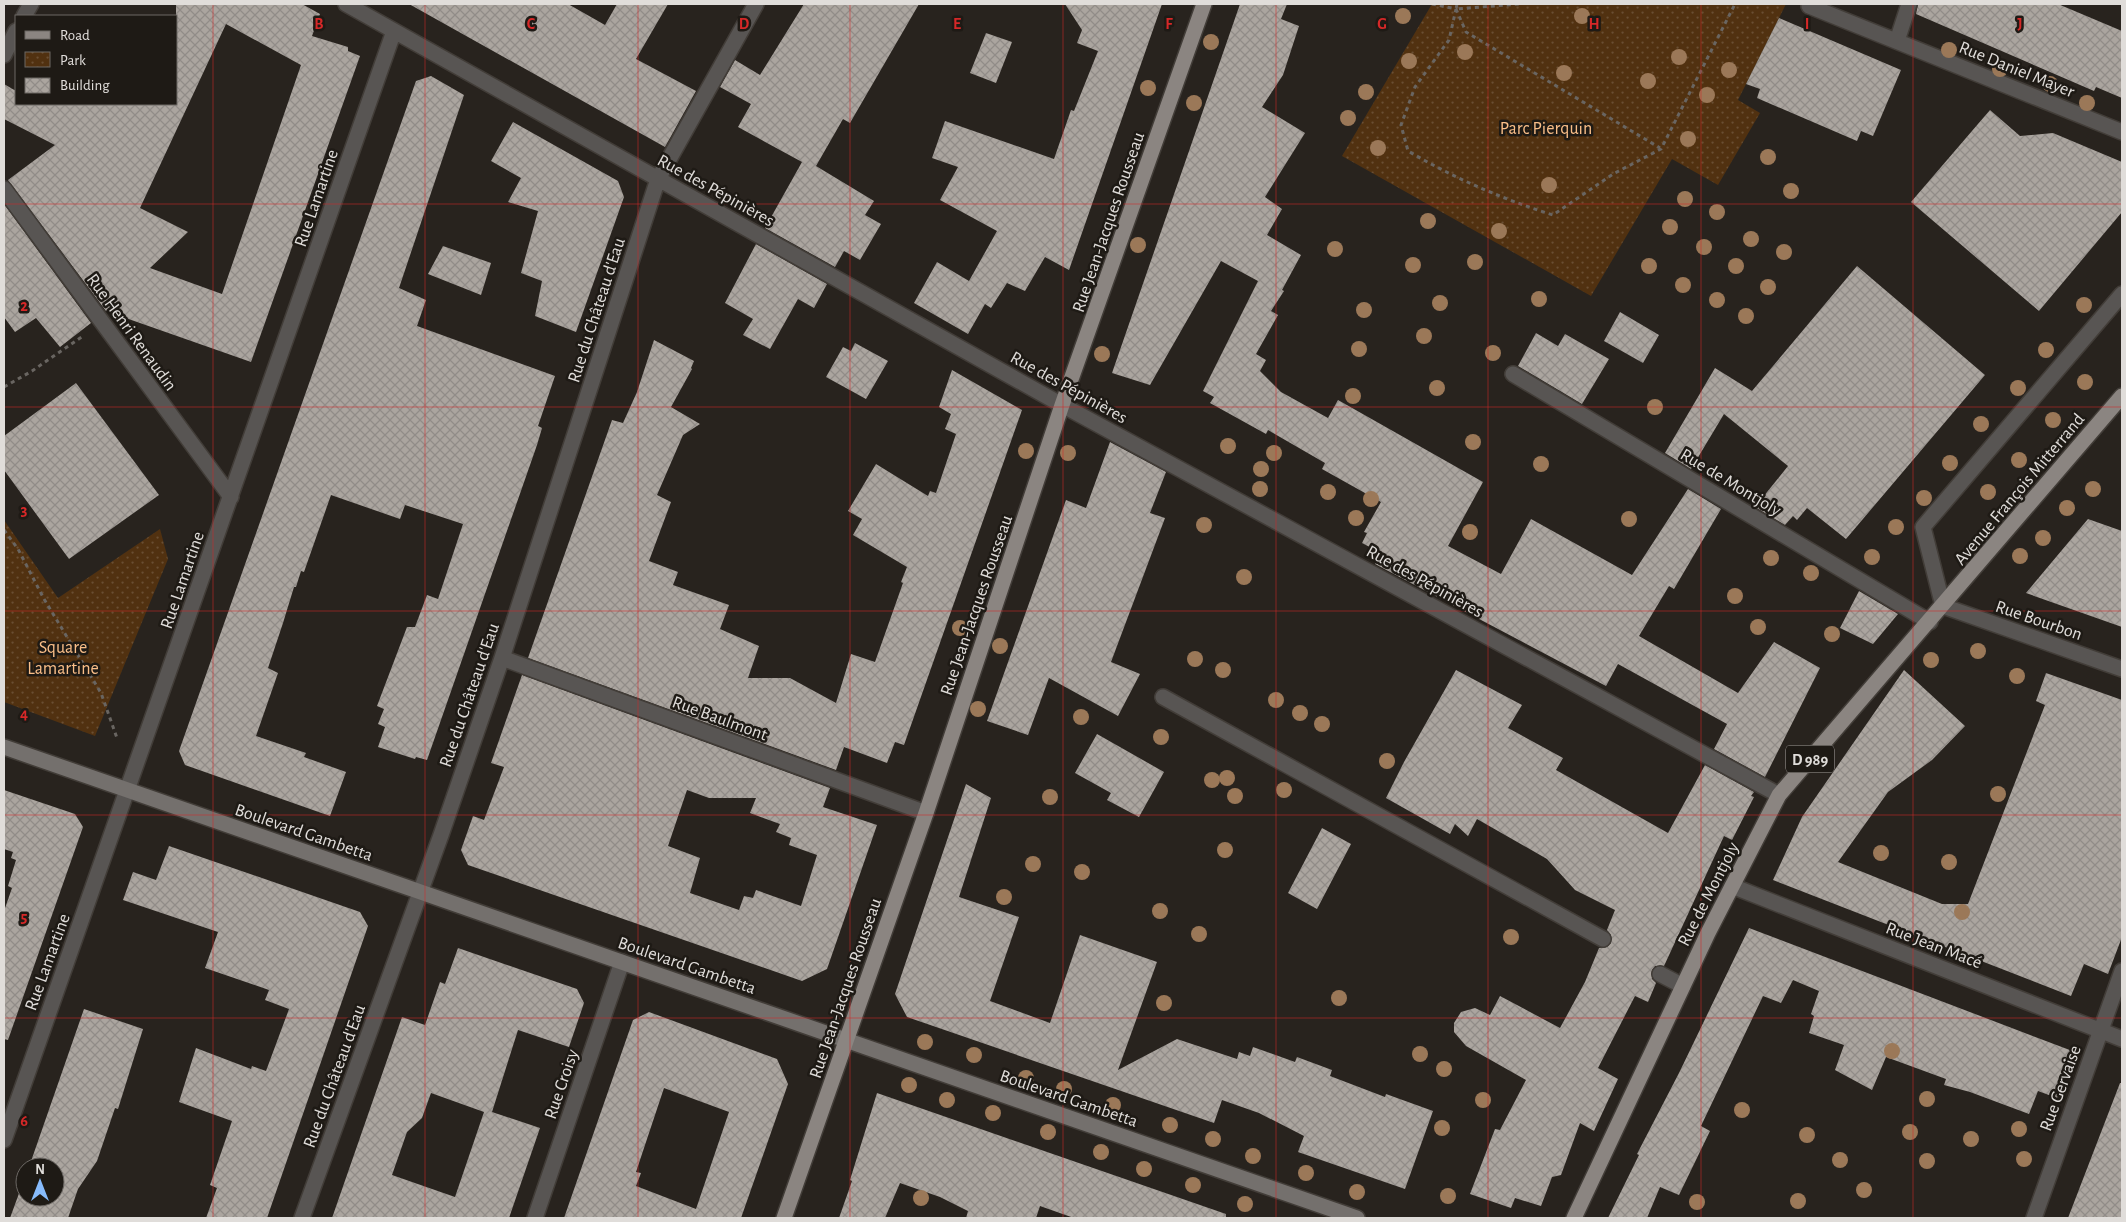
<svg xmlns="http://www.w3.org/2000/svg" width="2126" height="1222" font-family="'Alegreya Sans',sans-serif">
<defs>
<pattern id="park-dots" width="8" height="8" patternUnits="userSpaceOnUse" patternTransform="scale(1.25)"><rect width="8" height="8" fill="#513110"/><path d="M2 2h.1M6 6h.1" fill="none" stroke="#6a4e32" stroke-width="1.8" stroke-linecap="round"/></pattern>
<pattern id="building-cross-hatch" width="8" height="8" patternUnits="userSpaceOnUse" patternTransform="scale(1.25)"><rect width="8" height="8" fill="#aba59f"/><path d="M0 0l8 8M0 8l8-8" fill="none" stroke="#918c88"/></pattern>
</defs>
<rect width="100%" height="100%" fill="#28231e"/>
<path fill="url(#park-dots)" d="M1432,4H1786L1738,100L1760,113L1718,185L1672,159L1591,296L1342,156Z
M4,520L58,598L160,529L168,559L95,736L4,702Z"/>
<path fill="url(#building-cross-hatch)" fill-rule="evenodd" d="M176,4H302L320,14L312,36L348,47V51L360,56L251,362L120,316L113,306L106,311L8,180L55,145L4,119V84L16,91V104H176ZM226,24L301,65L222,294L150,268L188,232L140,208Z
M409,4H568L605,25L617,4H668L636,59L696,91L665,147Z
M804,4H919L850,123L843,119L816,166L874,201L865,215L881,224L860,260L844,251L835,267L765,228L802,162L738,127L751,104L720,87L735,60L760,75Z
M1065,4H1162L1069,270L1045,257L1025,291L1007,283L991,308L985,304L968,334L914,303L937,262L969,281L997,231L940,200L958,167L932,158L945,121L1054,159L1071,110L1074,111L1098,51L1077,43L1082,30Z
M1240,4H1287L1281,19L1299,26L1283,75L1262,107L1305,133L1265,197L1282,209L1267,235L1301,255L1282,290L1284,291L1271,311L1278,315L1256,354L1266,360L1260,371L1281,392L1328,418L1338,400L1483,482L1448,546L1501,574L1531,519L1632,575L1688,489L1721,509L1674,589L1669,586L1639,636L1738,693L1774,642L1820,668L1765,777L1714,749L1727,724L1618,664L1606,686L1375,564L1381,553L1362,543L1367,533L1364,532L1381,502L1322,469L1325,463L1268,430L1266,434L1210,403L1214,397L1203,391L1258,281L1221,261L1150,385L1112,373Z
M1918,4H2058L2122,31V98L2096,87L2094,91L1916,14Z
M1779,18L1901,70L1873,136L1861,131L1857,141L1757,98L1760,89L1746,84Z
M986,33L1012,42L996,83L970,73Z
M431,76L464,95L399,288L426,300L417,326L555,376L538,426L542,428L537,445L427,760L416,757L415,759L378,747L385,727L378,724L384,709L377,706L407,627H415L427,595L438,599L463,524L405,505L400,519L331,495L304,572L301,571L296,587H294L283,623L268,668L278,673L256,736L306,753L304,757L346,772L330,816L185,765L179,751L416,81Z
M1990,110L2020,136L2053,133L2122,162V212L2039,311L1911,202Z
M513,122L618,181L624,197L576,332L535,316L542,281L521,273L538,211L508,202L521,178L491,161Z
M4,204L91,323L60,347L36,318L15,332L4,317Z
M756,244L827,284L814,308L798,299L770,349L743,335L753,319L725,303Z
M443,246L491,263L481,295L428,274Z
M1857,266L1985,375L1846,539L1807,508L1797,520L1793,516L1785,525L1755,507L1788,466L1724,414L1691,469L1665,453L1715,368L1752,391Z
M1620,312L1659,335L1643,363L1604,341Z
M1536,333L1558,346L1565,334L1609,359L1582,404L1518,366Z
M654,340L694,361L691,368L692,369L671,407L700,424L683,435L657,495L671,502L649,561L678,572L673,585L729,605L720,629L759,646L748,678H790L836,703L851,654L875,662L903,583L901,582L907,567L853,535L862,519L848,511L876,464L928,496L930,491L936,493L956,434L945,429L951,414L939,407L952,370L1022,410L904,745L895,742L887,763L844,747L836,770L528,658L612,420L623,423L637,392Z
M855,343L888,361L866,399L826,377L843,347L851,351Z
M76,383L159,495L69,559L4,470V436Z
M1110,442L1166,472L1150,513L1165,518L1111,662L1140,674L1118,716L1049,678L1028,735L987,721L1066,500L1086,508Z
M2088,519L2122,531V627L2026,593Z
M1859,591L1898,614L1873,644L1840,628Z
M1456,670L1522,705L1508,728L1563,758L1556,770L1668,833L1705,765L1754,792L1751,796L1754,797L1732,840L1724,836L1664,966H1655L1652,970V979L1656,983L1648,1002L1635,996L1598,1068L1618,1079L1594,1131L1580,1123L1561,1175L1552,1177L1541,1206L1515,1198L1511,1208L1470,1194L1495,1129L1500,1130L1526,1080L1466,1046L1454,1032V1023L1461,1012L1475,1008L1490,1015L1500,996L1560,1028L1585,982L1599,948L1607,947L1611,943V935L1607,930L1615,910L1575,890L1547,859L1477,819L1468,836L1455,824L1450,834L1386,798L1404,762Z
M1904,670L1965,726L1932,760L1888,792L1838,862L1942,904H1968L2045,705L2036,701L2046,673L2122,700V937L2108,974L2084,964L2071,996L1773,880L1802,817Z
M522,675L830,788L823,807L877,825L827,969L802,981L468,865L461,850L473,816L484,820L504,767L491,763ZM687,790L709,798H756L750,813L780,824L776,832L791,838L789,845L817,855L801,906L756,890L753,898L744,896L739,910L690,893L700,858L668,846Z
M1097,734L1164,772L1139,817L1107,800L1111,793L1075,773Z
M966,784L991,798L959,897L1019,917L990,1001L1050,1023L1080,935L1157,962L1118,1070L1177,1039L1237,1059L1239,1052L1250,1056L1253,1047L1295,1062L1297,1057L1332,1070L1330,1076L1385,1097L1386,1094L1433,1111L1405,1189L1298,1152L1304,1136L1259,1113L1222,1100L1214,1123L907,1017L895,994Z
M4,790L75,814L83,827L8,1040L4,1039V911L12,888L8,886L16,860L11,858L13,852L4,849Z
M1322,828L1351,844L1317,909L1288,893Z
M169,846L360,912L368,926L267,1218H206L217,1188L210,1185L232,1121L179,1102L196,1048L251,1069L252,1066L266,1071L289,1009L265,1000L269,990L205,968L218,932L123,900L133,872L156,880Z
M1749,928L2075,1052L2057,1098L2038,1091L2029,1114L1970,1092L1944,1085L1946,1079L1886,1057L1872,1090L1835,1070L1844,1045L1809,1033L1814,1016L1811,1014L1819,991L1793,980L1781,1003L1763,996L1701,1126L1710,1131L1679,1195L1660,1187L1647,1218H1608L1639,1155L1637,1154L1679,1073Z
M458,948L577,989L584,1003L569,1047L518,1030L492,1112L540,1128L509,1218H332L402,1017L425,1025L440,982L445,984ZM431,1093L484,1112L455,1197L392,1175L407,1132L422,1118Z
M84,1009L143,1029L118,1109L115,1108L97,1161L78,1189L68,1218H10L25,1177V1197H55V1167H29Z
M649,1012L777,1059L788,1084L741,1218H564L633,1020ZM664,1088L729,1112L696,1209L636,1186L641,1173L636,1172Z
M2120,1083H2122V1218H2068Z
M877,1093L1226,1214V1218H1074L1040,1206L1036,1218H966L968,1211L940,1197L900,1183L885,1218H839L852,1181L850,1180Z"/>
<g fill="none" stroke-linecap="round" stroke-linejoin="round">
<g stroke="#423d38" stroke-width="18">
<path id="lane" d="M1943,606L1923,527L2122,294
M1163,697L1603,939
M1660,974L1683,986"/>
</g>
<g stroke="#423d38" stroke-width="18">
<path id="street" d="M346,4L1062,405L1779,795
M1810,4L1809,6L2122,132
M24,16L31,4
M1897,41L1909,4
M4,55L16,31
M4,189L231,497
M1513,374L1930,622
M1943,606L2122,669
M502,658L926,813
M1732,886L2122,1039
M4,1140L394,31
M302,1218L441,835L502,658L658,179L756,4
M535,1218L622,962
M2034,1218L2122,971"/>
</g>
<g stroke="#423d38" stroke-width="18">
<path id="secondary" d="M4,747L1357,1218"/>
</g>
<g stroke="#423d38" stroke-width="18">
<path id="primary" d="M784,1218L926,813L1062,405L1204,4
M1574,1218L1708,933L1779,795L2122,396"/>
</g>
<path stroke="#696561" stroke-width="3" stroke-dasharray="4 4" stroke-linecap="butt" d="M1432,4L1456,9L1449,40L1415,87L1401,125L1408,151C1454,178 1502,199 1553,215L1613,174L1661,149L1735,4
M1457,4L1456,9L1519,4
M1456,9L1466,32L1660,148
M4,387L32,371L83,336
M4,530L18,549L44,599L101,693L117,738"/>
<use href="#lane" stroke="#585553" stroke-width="15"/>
<use href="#street" stroke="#585553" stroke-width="15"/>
<use href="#secondary" stroke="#74706d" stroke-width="15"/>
<use href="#primary" stroke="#8b8581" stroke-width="15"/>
</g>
<g fill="#9b7858">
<circle cx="1403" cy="16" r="8"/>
<circle cx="1582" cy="16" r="8"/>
<circle cx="1211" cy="42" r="8"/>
<circle cx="1949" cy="50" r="8"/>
<circle cx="1465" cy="52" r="8"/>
<circle cx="1679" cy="57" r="8"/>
<circle cx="1409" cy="61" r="8"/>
<circle cx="2000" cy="69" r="8"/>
<circle cx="1729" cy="70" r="8"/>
<circle cx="1564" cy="73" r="8"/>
<circle cx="1648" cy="81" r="8"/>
<circle cx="2050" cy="84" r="8"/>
<circle cx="1148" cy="88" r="8"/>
<circle cx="1366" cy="92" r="8"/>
<circle cx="1707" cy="95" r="8"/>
<circle cx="1194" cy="103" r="8"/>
<circle cx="2087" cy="103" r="8"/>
<circle cx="1348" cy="118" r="8"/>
<circle cx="1688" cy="139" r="8"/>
<circle cx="1378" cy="148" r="8"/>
<circle cx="1768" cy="157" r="8"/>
<circle cx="1549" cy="185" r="8"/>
<circle cx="1791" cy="191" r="8"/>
<circle cx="1685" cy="199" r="8"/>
<circle cx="1717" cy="212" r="8"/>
<circle cx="1428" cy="221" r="8"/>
<circle cx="1670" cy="227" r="8"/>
<circle cx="1499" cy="231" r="8"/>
<circle cx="1751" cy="239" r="8"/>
<circle cx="1138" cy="245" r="8"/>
<circle cx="1704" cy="247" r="8"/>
<circle cx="1335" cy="249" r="8"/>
<circle cx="1784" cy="252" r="8"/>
<circle cx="1475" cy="262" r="8"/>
<circle cx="1413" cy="265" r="8"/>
<circle cx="1649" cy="266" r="8"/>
<circle cx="1736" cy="266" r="8"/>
<circle cx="1683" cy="285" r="8"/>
<circle cx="1768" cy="287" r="8"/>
<circle cx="1539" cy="299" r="8"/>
<circle cx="1717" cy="300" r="8"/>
<circle cx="1440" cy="303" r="8"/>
<circle cx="2084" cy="305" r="8"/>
<circle cx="1364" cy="310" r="8"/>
<circle cx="1746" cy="316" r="8"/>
<circle cx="1424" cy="336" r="8"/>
<circle cx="1359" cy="349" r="8"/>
<circle cx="2046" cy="350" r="8"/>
<circle cx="1493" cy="353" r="8"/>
<circle cx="1102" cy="354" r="8"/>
<circle cx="2085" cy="382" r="8"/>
<circle cx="1437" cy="388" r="8"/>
<circle cx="2018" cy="388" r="8"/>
<circle cx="1353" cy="396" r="8"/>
<circle cx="1655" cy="407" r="8"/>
<circle cx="2053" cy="420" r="8"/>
<circle cx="1981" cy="424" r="8"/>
<circle cx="1473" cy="442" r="8"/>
<circle cx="1228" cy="446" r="8"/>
<circle cx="1026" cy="451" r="8"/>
<circle cx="1068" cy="453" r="8"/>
<circle cx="1274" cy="453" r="8"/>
<circle cx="2019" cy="460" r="8"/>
<circle cx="1950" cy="463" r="8"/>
<circle cx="1541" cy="464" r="8"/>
<circle cx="1261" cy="469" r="8"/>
<circle cx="1260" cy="489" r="8"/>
<circle cx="2093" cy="489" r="8"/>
<circle cx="1328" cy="492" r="8"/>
<circle cx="1988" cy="492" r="8"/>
<circle cx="1924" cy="498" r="8"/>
<circle cx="1371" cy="499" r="8"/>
<circle cx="2067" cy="508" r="8"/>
<circle cx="1356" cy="518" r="8"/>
<circle cx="1629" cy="519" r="8"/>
<circle cx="1204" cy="525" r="8"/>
<circle cx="1896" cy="527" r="8"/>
<circle cx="1470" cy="532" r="8"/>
<circle cx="2043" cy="538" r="8"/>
<circle cx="2020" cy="556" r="8"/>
<circle cx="1872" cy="557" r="8"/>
<circle cx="1771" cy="558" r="8"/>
<circle cx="1811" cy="573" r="8"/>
<circle cx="1244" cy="577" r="8"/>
<circle cx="1735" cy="596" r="8"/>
<circle cx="1758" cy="627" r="8"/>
<circle cx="960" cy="628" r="8"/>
<circle cx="1832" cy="634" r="8"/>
<circle cx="1000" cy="646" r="8"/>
<circle cx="1978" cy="651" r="8"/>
<circle cx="1195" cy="659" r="8"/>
<circle cx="1931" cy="660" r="8"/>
<circle cx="1223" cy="670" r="8"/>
<circle cx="2017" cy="676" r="8"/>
<circle cx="1276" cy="700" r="8"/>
<circle cx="978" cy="709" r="8"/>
<circle cx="1300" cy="713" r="8"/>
<circle cx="1081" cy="717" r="8"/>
<circle cx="1322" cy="724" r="8"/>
<circle cx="1161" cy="737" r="8"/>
<circle cx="1387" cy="761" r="8"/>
<circle cx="1227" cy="778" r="8"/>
<circle cx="1212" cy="780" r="8"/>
<circle cx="1284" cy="790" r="8"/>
<circle cx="1998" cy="794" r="8"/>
<circle cx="1235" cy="796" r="8"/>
<circle cx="1050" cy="797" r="8"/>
<circle cx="1225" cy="850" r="8"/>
<circle cx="1881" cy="853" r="8"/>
<circle cx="1949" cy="862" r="8"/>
<circle cx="1033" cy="864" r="8"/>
<circle cx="1082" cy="872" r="8"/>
<circle cx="1004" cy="897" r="8"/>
<circle cx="1160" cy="911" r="8"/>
<circle cx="1962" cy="912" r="8"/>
<circle cx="1199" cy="934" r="8"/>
<circle cx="1511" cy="937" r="8"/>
<circle cx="1339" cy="998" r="8"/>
<circle cx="1164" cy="1003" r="8"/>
<circle cx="925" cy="1042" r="8"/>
<circle cx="1892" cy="1051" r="8"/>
<circle cx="1420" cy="1054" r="8"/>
<circle cx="974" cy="1055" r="8"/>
<circle cx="1444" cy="1069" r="8"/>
<circle cx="1026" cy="1078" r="8"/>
<circle cx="909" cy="1085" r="8"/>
<circle cx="1064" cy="1089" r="8"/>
<circle cx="1927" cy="1099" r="8"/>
<circle cx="947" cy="1100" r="8"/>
<circle cx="1483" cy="1100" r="8"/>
<circle cx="1113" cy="1105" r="8"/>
<circle cx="1742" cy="1110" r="8"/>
<circle cx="993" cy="1113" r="8"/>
<circle cx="1170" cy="1125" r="8"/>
<circle cx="1442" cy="1128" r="8"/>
<circle cx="2019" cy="1129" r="8"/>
<circle cx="1048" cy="1132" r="8"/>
<circle cx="1910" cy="1132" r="8"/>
<circle cx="1807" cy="1135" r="8"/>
<circle cx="1213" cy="1139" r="8"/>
<circle cx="1971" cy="1139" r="8"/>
<circle cx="1101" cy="1152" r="8"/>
<circle cx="1253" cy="1156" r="8"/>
<circle cx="2024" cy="1159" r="8"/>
<circle cx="1840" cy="1160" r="8"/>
<circle cx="1927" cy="1161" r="8"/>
<circle cx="1144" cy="1169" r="8"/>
<circle cx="1306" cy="1173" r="8"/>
<circle cx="1193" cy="1185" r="8"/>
<circle cx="1864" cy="1190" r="8"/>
<circle cx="1357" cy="1192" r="8"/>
<circle cx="1448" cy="1196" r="8"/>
<circle cx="921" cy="1198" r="8"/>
<circle cx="1798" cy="1201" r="8"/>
<circle cx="1697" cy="1202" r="8"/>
<circle cx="1245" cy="1204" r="8"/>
</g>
<path fill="none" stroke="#d62828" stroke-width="1" stroke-opacity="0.55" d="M213,4V1218M425,4V1218M638,4V1218M850,4V1218M1063,4V1218M1276,4V1218M1488,4V1218M1701,4V1218M1913,4V1218M4,204H2122M4,407H2122M4,611H2122M4,815H2122M4,1018H2122"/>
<g text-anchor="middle" stroke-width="5" stroke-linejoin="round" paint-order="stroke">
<rect fill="#1e1a15" stroke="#a6a29f" stroke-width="1" x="1786" y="745.5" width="48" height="27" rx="4"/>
<g font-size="16" font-weight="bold" fill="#e0ddda">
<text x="1810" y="765">D 989</text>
</g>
<g font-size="18" fill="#e0ddda" stroke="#1e1a15">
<text transform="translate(2017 69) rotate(22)" y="6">Rue Daniel Mayer</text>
<text transform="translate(716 190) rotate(29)" y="6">Rue des Pépinières</text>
<text transform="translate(316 198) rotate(-71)" y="6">Rue Lamartine</text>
<text transform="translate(1108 222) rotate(-71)" y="6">Rue Jean-Jacques Rousseau</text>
<text transform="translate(596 310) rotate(-72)" y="6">Rue du Château d'Eau</text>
<text transform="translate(132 332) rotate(54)" y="6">Rue Henri Renaudin</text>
<text transform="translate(1069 387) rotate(29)" y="6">Rue des Pépinières</text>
<text transform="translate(1731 482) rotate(31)" y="6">Rue de Montjoly</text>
<text transform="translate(2019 489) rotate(-50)" y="6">Avenue François Mitterrand</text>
<text transform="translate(182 580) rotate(-71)" y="6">Rue Lamartine</text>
<text transform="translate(1425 581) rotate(29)" y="6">Rue des Pépinières</text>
<text transform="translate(976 605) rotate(-71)" y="6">Rue Jean-Jacques Rousseau</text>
<text transform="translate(2039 620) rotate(19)" y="6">Rue Bourbon</text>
<text transform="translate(469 695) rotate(-71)" y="6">Rue du Château d'Eau</text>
<text transform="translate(720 718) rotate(20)" y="6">Rue Baulmont</text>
<text transform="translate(304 832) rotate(19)" y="6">Boulevard Gambetta</text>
<text transform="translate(1708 894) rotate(-63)" y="6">Rue de Montjoly</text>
<text transform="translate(1934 945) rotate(21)" y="6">Rue Jean Macé</text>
<text transform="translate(47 962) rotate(-70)" y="6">Rue Lamartine</text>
<text transform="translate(687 965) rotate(19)" y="6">Boulevard Gambetta</text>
<text transform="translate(845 988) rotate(-71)" y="6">Rue Jean-Jacques Rousseau</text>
<text transform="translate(334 1076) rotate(-70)" y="6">Rue du Château d'Eau</text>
<text transform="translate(561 1084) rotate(-71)" y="6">Rue Croisy</text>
<text transform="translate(2060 1088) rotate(-70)" y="6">Rue Gervaise</text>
<text transform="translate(1069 1098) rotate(19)" y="6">Boulevard Gambetta</text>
</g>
<g font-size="18" fill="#f9be88" stroke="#1e1a15">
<text x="1546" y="134">Parc Pierquin</text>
<text x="63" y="653">Square<tspan x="63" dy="21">Lamartine</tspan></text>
</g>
</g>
<g font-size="16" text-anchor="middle" font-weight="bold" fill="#d62828" stroke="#1e1a15" stroke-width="5" stroke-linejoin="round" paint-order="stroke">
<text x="319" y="29">B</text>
<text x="531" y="29">C</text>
<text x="744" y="29">D</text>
<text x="957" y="29">E</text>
<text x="1169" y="29">F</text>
<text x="1382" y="29">G</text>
<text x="1594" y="29">H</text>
<text x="1807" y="29">I</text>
<text x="2020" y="29">J</text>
<text x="24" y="311">2</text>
<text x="24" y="515">3</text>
<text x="24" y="719">4</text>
<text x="24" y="922">5</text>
<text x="24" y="1126">6</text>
</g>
<rect width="2126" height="1222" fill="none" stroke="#e0ddda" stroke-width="10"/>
<rect x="15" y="15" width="162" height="90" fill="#1e1a15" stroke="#6c6864"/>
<rect x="25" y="31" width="25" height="8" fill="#8b8581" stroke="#6c6864"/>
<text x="60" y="40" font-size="15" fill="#e0ddda">Road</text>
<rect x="25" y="52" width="25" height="15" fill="url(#park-dots)" stroke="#6c6864"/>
<text x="60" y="65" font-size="15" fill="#e0ddda">Park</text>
<rect x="25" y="78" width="25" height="15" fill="url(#building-cross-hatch)" stroke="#6c6864"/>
<text x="60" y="90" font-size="15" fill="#e0ddda">Building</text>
<g transform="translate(40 1182)"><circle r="24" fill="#1e1a15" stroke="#6c6864"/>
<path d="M0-4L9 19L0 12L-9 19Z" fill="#87bbfb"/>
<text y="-8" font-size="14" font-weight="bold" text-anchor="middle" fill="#e0ddda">N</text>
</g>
</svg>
